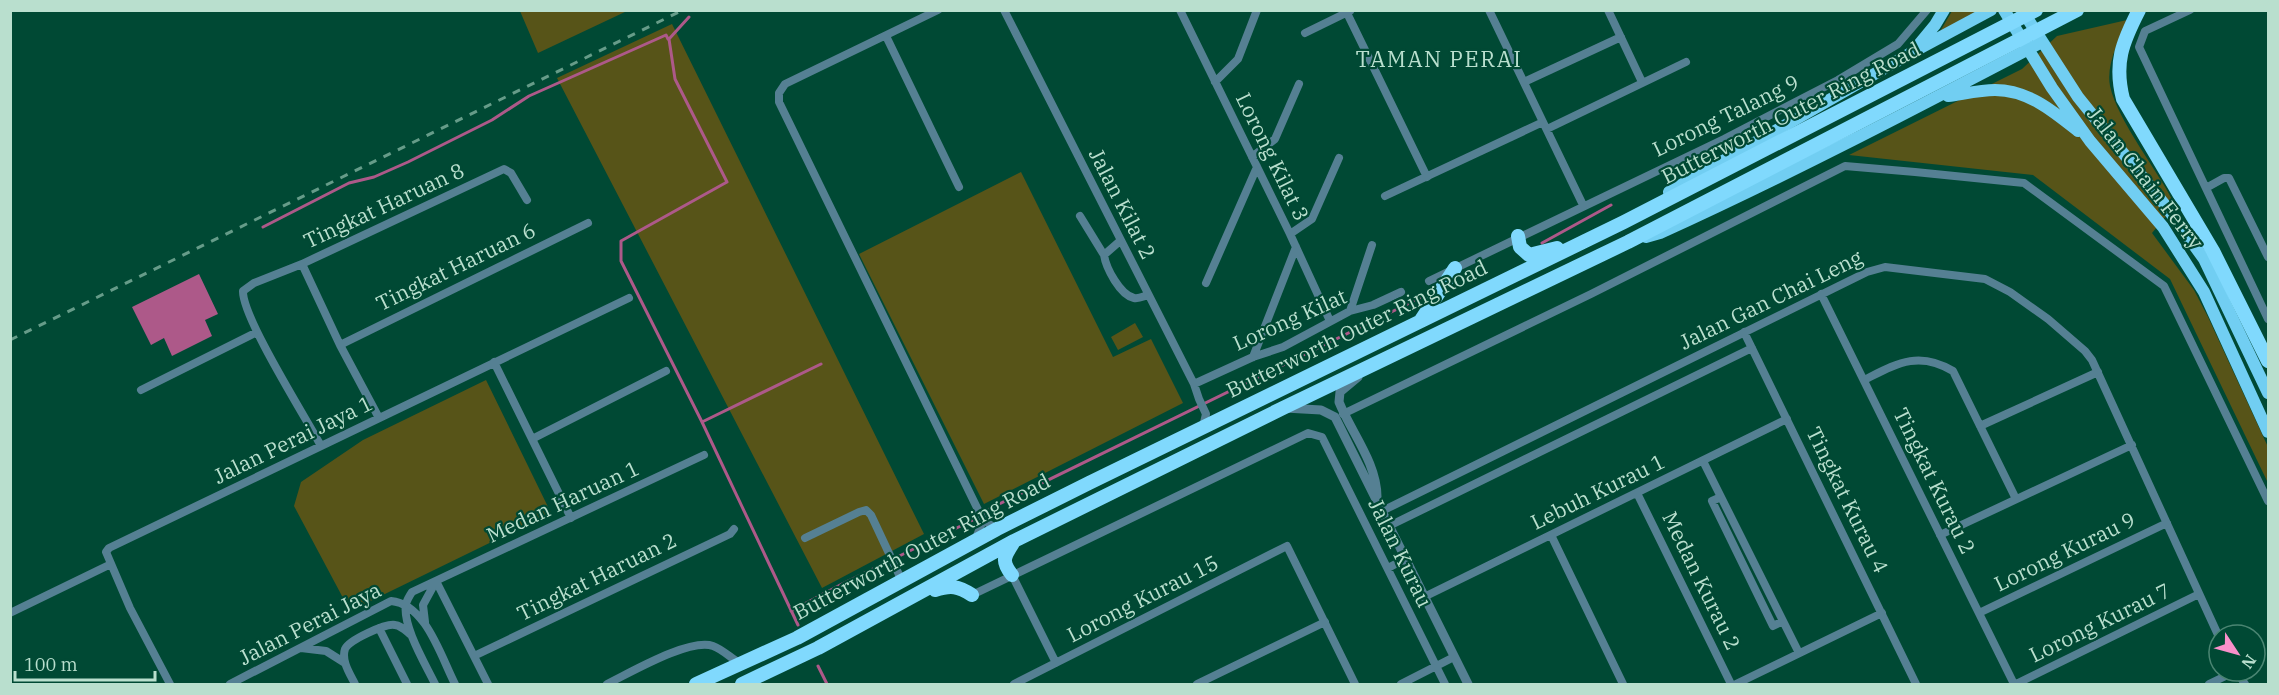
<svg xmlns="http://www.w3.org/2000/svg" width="2279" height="695" font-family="'IBM Plex Serif',serif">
<rect width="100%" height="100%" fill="#004934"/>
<path fill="#575418" d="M520,11H627L538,53Z
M1952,11H1986L1938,35Z
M2127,20C2119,40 2106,64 2110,86C2118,122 2158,170 2175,205L2152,233L2194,290L2208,317L2268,447V483L2170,279L2033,175L1849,155L2022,69L2057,36Z
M672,24L924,534L822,588L557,78Z
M1021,172L1113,357L1151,339L1183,403L984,504L859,254Z
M1135,323L1143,337L1118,350L1111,337Z
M486,380L551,513L350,611L294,506L301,482L363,440Z"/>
<path fill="#ad5989" d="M199,274L218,314L205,320L212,336L172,356L164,338L151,345L132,307Z"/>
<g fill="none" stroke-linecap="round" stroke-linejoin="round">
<path stroke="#ad5989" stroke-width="3" d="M689,17L669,39L675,79L727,182L621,241V261L702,422L798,625
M263,227L349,183L374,177L408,162L492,120L529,96L666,35L668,39
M1542,243L1611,205
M702,422L821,364
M791,611L842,584L975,519L991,508L1426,295
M818,666L827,684"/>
<path stroke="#558093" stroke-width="8" d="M938,10L785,84L779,93V102L983,520L997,529
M1004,10L1194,384L1199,399L1206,414L1203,427
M1180,10L1290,234L1330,321
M1489,10L1583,205
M1608,10L1642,82
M2190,10L2145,31L2139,47L2268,319
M1347,13L1427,177
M1305,33L1350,11
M886,36L959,187
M1215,82L1238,59L1257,10
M1524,82L1621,37
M1547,129L1686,62
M1252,157L1275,139L1299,84
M2206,188L2224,178H2229L2268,257
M1385,196L1543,122
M1080,216L1104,255
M1290,234L1312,219L1339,158
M1120,241L1104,255C1106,268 1120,295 1134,298C1139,299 1144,296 1148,295
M302,264L340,345L379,418
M1429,281L1724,139L1838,80L1898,44L1927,10
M1206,283L1257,167
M1821,294L2014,684
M1350,311L1372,245
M1744,332L1916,684
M340,345L588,223
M1253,357L1296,247
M494,362L571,518
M1864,380C1896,364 1918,350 1953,371L2016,499
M1194,384L1253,357L1283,347L1350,311L1373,305L1401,292
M141,390L257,332
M1343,414L1591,294L1845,166L1915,172L2024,183L2164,286L2268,501
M1980,426L2098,372
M532,439L666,371
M321,446C306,418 242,317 243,291L254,283L302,264L504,169L511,173L527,200
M1703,461L1799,653
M1637,493L1731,684
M1721,497L1712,501L1773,626L1783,621
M1382,511L1867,272L1885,267L1985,279L2010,292L2048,319L2085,351L2092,360L2219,637
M1389,526L1752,348
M1551,535L1623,684
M1940,535L2132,445
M805,538L859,512L866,510L871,515L902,581
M975,541L983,520
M1388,568L1405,559
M1012,575L1056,663
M436,581L488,684
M972,595L1308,433L1322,437L1445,684
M1424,597L1787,419
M10,613L111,564
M1979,613L2167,523
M425,622L423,605L435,583
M379,628L407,684
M301,648L326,651L345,663
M474,656L730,534L734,529
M2236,671L2245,684
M170,684L130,608L106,552L109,548L629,298
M230,684L391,601C426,604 441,657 455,684
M355,684C350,674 341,661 345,649C349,640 386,623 395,625C402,626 406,631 411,635
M435,684C426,665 402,626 406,604C407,600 410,595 412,592L704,455
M607,684C630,673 689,638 713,646C722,649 732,659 741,664
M1014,684L1287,546L1355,684
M1197,684L1325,622
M1401,684L1454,657
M1736,684L1882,613
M2016,684L2199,594
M2209,684L2236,671"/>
<path stroke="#558093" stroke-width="9" d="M1358,377L1340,392L1339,402C1351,432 1377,463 1377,497
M1285,408L1321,410L1335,417L1468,684"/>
<path stroke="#71cef2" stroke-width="12" d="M2004,10L2052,88L2090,141L2163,227L2204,292L2268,432
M2022,10L2078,97L2165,205L2204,259L2268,393
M1916,48L1935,25L1944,10
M1948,96C1963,94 1980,90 1995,90C2028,90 2053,111 2078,131
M1669,192L1911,53L1991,10
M1646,237L1660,233C1790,174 1916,108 2042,42"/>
<path stroke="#80d9fd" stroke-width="14" d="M2139,10C2122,43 2114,63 2123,99L2213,251L2268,361
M1518,236L1520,247L1529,255L1557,248
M1421,320L1455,268
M1012,575C1001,561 1004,557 1013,543
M935,590C951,585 958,586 972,595
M696,684L797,638L997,529L1089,483L1624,222L2036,10
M742,684L818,648L1014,541L1283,408L1628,242L2077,10"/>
<path stroke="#669c89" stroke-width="3" stroke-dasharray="8 8" stroke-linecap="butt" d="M10,340L683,10"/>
</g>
<g text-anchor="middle" stroke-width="4.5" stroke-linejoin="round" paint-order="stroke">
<g font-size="21" fill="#b9dfce" stroke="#004934">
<text transform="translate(1791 113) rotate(-27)" y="7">Butterworth Outer Ring Road</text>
<text transform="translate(1726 116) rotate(-26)" y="7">Lorong Talang 9</text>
<text transform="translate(1272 157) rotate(64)" y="7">Lorong Kilat 3</text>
<text transform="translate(2145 178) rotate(52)" y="7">Jalan Chain Ferry</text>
<text transform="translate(1122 204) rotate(63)" y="7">Jalan Kilat 2</text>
<text transform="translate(384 206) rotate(-25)" y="7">Tingkat Haruan 8</text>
<text transform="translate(456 267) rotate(-26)" y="7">Tingkat Haruan 6</text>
<text transform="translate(1771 300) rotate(-26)" y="7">Jalan Gan Chai Leng</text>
<text transform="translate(1290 320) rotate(-24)" y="7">Lorong Kilat</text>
<text transform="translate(1357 329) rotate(-26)" y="7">Butterworth Outer Ring Road</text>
<text transform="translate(293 440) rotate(-26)" y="7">Jalan Perai Jaya 1</text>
<text transform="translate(1934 481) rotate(64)" y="7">Tingkat Kurau 2</text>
<text transform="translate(1598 492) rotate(-26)" y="7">Lebuh Kurau 1</text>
<text transform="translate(1847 500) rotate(64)" y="7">Tingkat Kurau 4</text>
<text transform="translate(563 502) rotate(-25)" y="7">Medan Haruan 1</text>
<text transform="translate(922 547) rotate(-28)" y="7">Butterworth Outer Ring Road</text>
<text transform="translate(2065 552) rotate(-26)" y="7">Lorong Kurau 9</text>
<text transform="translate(1400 553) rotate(64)" y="7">Jalan Kurau</text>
<text transform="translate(597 577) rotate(-26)" y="7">Tingkat Haruan 2</text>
<text transform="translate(1701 581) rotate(64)" y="7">Medan Kurau 2</text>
<text transform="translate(1143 599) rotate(-27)" y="7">Lorong Kurau 15</text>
<text transform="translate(2100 623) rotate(-26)" y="7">Lorong Kurau 7</text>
<text transform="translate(310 624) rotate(-27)" y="7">Jalan Perai Jaya</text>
</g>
<g font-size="22" letter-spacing="1.5" fill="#b9dfce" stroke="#004934">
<text x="1439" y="67">TAMAN PERAI</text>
</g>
</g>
<rect width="2279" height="695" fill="none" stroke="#b9dfce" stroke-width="24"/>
<g transform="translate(2237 653) rotate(126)"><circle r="28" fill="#004934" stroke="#4a8572" stroke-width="1.5"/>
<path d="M0-4.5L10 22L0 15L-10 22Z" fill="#f990ca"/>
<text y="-9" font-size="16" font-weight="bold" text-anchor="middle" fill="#b9dfce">N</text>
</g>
<path d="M15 671v9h140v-9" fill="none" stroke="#b9dfce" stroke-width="3"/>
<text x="24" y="671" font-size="18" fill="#b9dfce" stroke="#004934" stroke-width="4.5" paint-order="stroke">100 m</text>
</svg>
